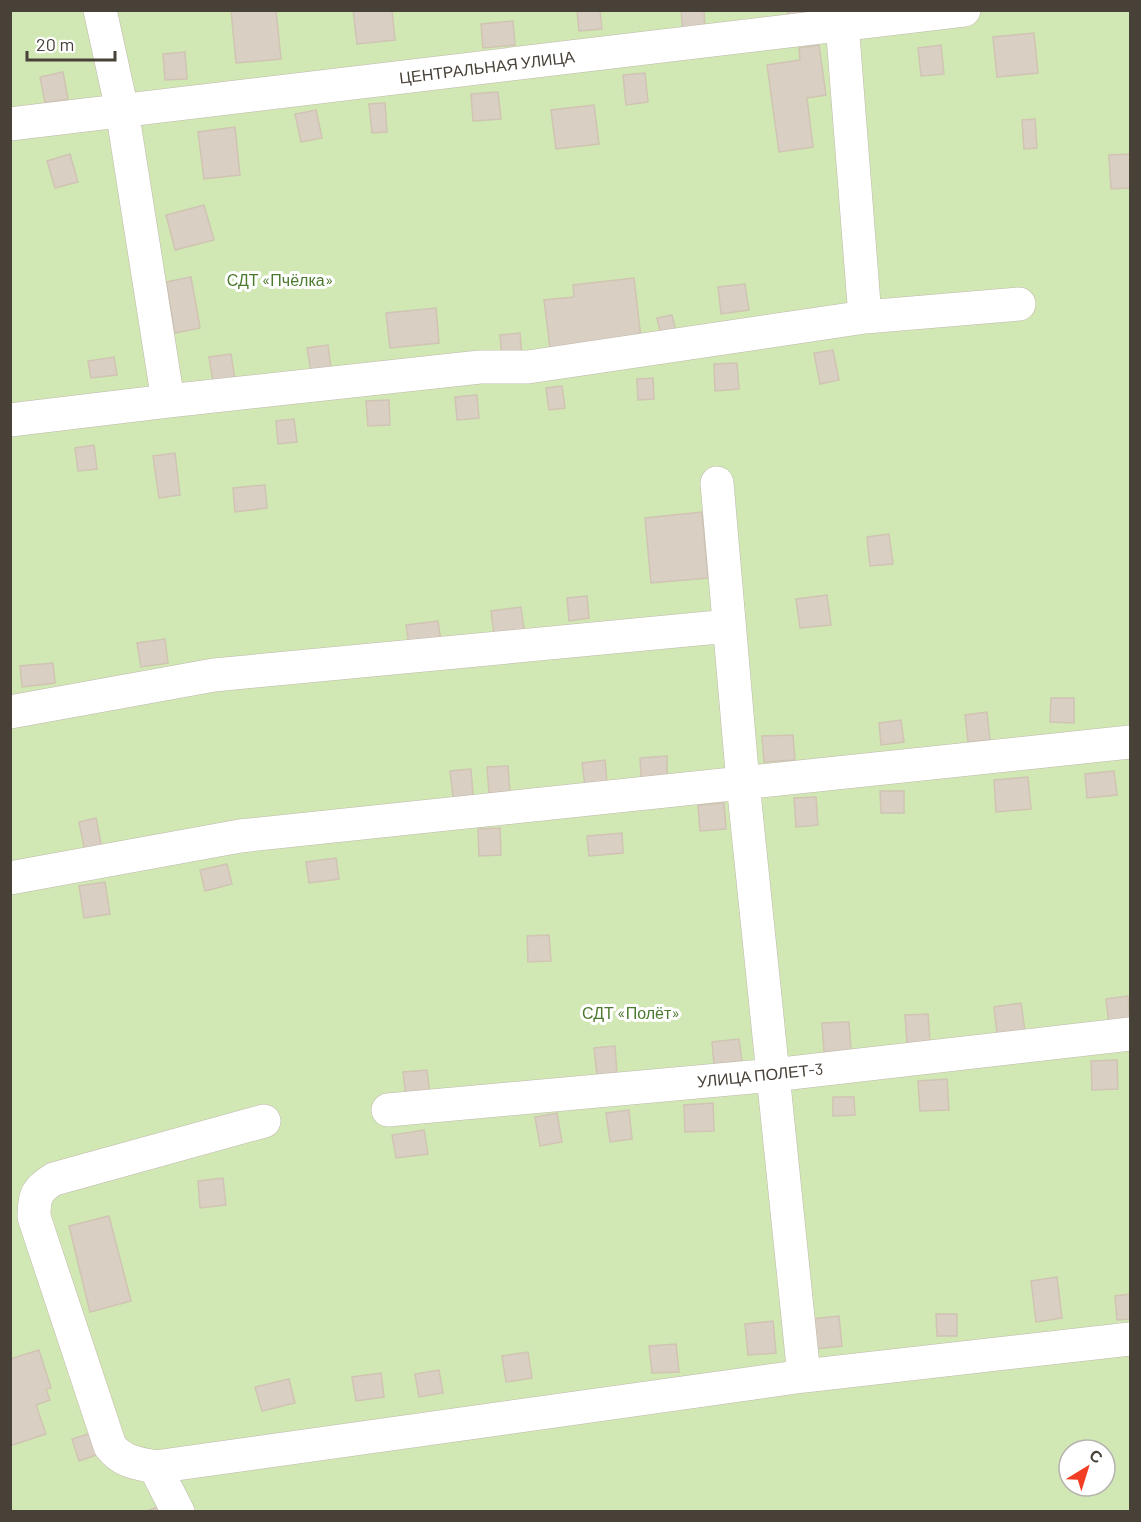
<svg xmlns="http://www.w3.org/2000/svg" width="1141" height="1522" font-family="Barlow,sans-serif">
<rect width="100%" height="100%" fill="#f4f1ea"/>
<path fill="#d1e7b4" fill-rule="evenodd" d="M10,11H1130V1511H11ZM1069,1450H1105V1486H1069Z"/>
<path fill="#d9cfc3" stroke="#d0c4b3" stroke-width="1.5" d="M231,10H276L281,59L236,63Z
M353,10H392L395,40L357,44Z
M577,10H600L602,29L579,31Z
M681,10H704L705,30L683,32Z
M787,10H818V11L788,15Z
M513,21L515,45L483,48L481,24Z
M1034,33L1038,73L997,77L993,37Z
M819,45L826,95L807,98L813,147L779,152L767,65L800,60L799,48Z
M941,45L944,74L921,76L918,48Z
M185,52L187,79L165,80L163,54Z
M63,72L68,99L45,103L40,77Z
M645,73L648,102L626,105L623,75Z
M498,92L501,119L473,121L471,94Z
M385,103L387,132L372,133L369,104Z
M594,105L599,144L556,149L551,110Z
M316,110L322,138L301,142L295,114Z
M1035,119L1037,148L1024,149L1022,120Z
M235,127L240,175L204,179L198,132Z
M70,154L78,182L55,188L47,161Z
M1130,154V188L1111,189L1109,155Z
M204,205L214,240L175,250L166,215Z
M191,277L200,328L175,333L166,282Z
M634,278L641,338L550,348L544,300L574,297L573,285Z
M745,284L749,310L721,314L718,287Z
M436,308L439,343L390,348L386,313Z
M672,315L676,332L661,335L657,318Z
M520,333L522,356L502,358L500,335Z
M328,345L331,369L311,372L307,348Z
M833,350L839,380L820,384L814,353Z
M231,354L235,379L213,382L209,357Z
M114,357L117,375L91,378L88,361Z
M737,363L739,389L715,391L714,364Z
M653,378L654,399L638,400L637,379Z
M562,386L565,408L549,410L546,388Z
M477,395L479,418L457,420L455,397Z
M389,400L390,425L368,426L366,401Z
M294,419L297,442L278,444L276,421Z
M94,445L97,469L78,471L75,448Z
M175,453L180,495L159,498L153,456Z
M265,485L267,508L235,512L233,488Z
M702,512L708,578L651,583L645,518Z
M889,534L893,564L870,566L867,537Z
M827,595L831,625L800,628L796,599Z
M587,596L589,618L569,621L567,598Z
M521,607L524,630L494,634L491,611Z
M438,621L441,641L409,645L406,625Z
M165,639L168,663L141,667L137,643Z
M53,663L55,683L22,687L20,666Z
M1051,698H1074V723L1050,722Z
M987,712L990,740L968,742L965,715Z
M901,720L904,742L881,745L879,723Z
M793,735L795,760L764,762L762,736Z
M667,756V776L641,777L640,758Z
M605,760L607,783L585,786L582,763Z
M508,766L510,792L489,793L487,767Z
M471,769L473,795L453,797L450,771Z
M1114,771L1117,795L1087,798L1085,774Z
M1028,777L1031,809L996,812L994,780Z
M880,791H904V813H881Z
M816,797L818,825L796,827L794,798Z
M724,803L726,829L700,831L698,805Z
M96,818L102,849L85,852L79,822Z
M500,828L501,855L479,856L478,829Z
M622,833L623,853L589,856L587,836Z
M336,858L339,879L309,883L306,862Z
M227,864L232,884L205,891L200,870Z
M105,882L110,914L84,918L79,886Z
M549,935L551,961L528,962L527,936Z
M1128,996L1130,1022L1109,1024L1106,999Z
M1021,1003L1025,1031L997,1034L994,1007Z
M928,1014L930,1041L907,1043L905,1015Z
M849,1022L851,1050L824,1052L822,1023Z
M739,1039L742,1061L714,1064L712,1042Z
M615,1046L617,1074L597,1075L594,1048Z
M1117,1060L1118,1089L1092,1090L1091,1061Z
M427,1070L430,1095L406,1098L403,1072Z
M947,1079L949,1110L920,1111L918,1081Z
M833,1097H854L855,1115L833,1116Z
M713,1103L714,1131L685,1132L684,1105Z
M629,1110L632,1139L610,1142L606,1113Z
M557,1113L562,1142L540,1146L535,1117Z
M424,1130L428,1154L396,1158L392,1135Z
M223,1178L226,1205L200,1208L198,1181Z
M109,1216L131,1301L90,1312L69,1226Z
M1057,1277L1062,1318L1036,1322L1031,1281Z
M1130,1294V1319L1117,1320L1115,1296Z
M936,1314H957V1336H937Z
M839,1316L842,1346L815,1349L811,1319Z
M773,1321L776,1353L748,1355L745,1324Z
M676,1344L679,1372L652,1373L649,1346Z
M39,1350L51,1388L46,1389L50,1400L36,1405L46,1434L10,1446V1359Z
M528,1352L532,1378L506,1382L502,1356Z
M439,1370L443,1393L419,1397L415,1374Z
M381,1373L384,1397L356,1401L352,1377Z
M289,1379L295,1403L262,1411L255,1387Z
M95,1432L102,1453L79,1461L72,1439Z
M164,1504L167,1512H145Z"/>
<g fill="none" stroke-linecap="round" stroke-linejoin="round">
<g stroke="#c0b8ad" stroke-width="34">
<path id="minor" d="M100,10L122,110L168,401
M841,10L865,317
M10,124L964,10
M10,420L168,401L480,367H528L865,317L1019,304
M717,483L743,783L804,1376
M10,712L214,675L729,626
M10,878L240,836L1130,742
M388,1110L773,1075L1130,1034
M155,1467L804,1376L1130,1339
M178,1512L155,1467C137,1463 122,1462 110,1446L34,1217C34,1196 36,1190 54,1179L264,1121"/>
</g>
<use href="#minor" stroke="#fff" stroke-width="33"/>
</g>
<g text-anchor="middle" stroke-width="6" stroke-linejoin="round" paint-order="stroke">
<g font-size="16" fill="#484138" stroke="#fff">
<text transform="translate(487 67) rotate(-7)" y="6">ЦЕНТРАЛЬНАЯ УЛИЦА</text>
<text transform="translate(760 1075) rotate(-6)" y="6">УЛИЦА ПОЛЕТ-3</text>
</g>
<g font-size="16" fill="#4b792d" stroke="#fff">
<text x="280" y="286">СДТ «Пчёлка»</text>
<text x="631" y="1019">СДТ «Полёт»</text>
</g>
</g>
<rect width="1141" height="1522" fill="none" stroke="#484138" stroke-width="24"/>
<g transform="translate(1087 1468) rotate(38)"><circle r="28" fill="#ffffff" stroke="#b6b3af" stroke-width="1.5"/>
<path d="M0-4.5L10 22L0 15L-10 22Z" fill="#f23d23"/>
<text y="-9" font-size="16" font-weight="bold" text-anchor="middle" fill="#484138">С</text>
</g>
<path d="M27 51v9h88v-9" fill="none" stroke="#484138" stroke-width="3"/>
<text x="36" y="51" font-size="18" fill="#484138" stroke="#ffffff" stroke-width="4.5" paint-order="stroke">20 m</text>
</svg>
